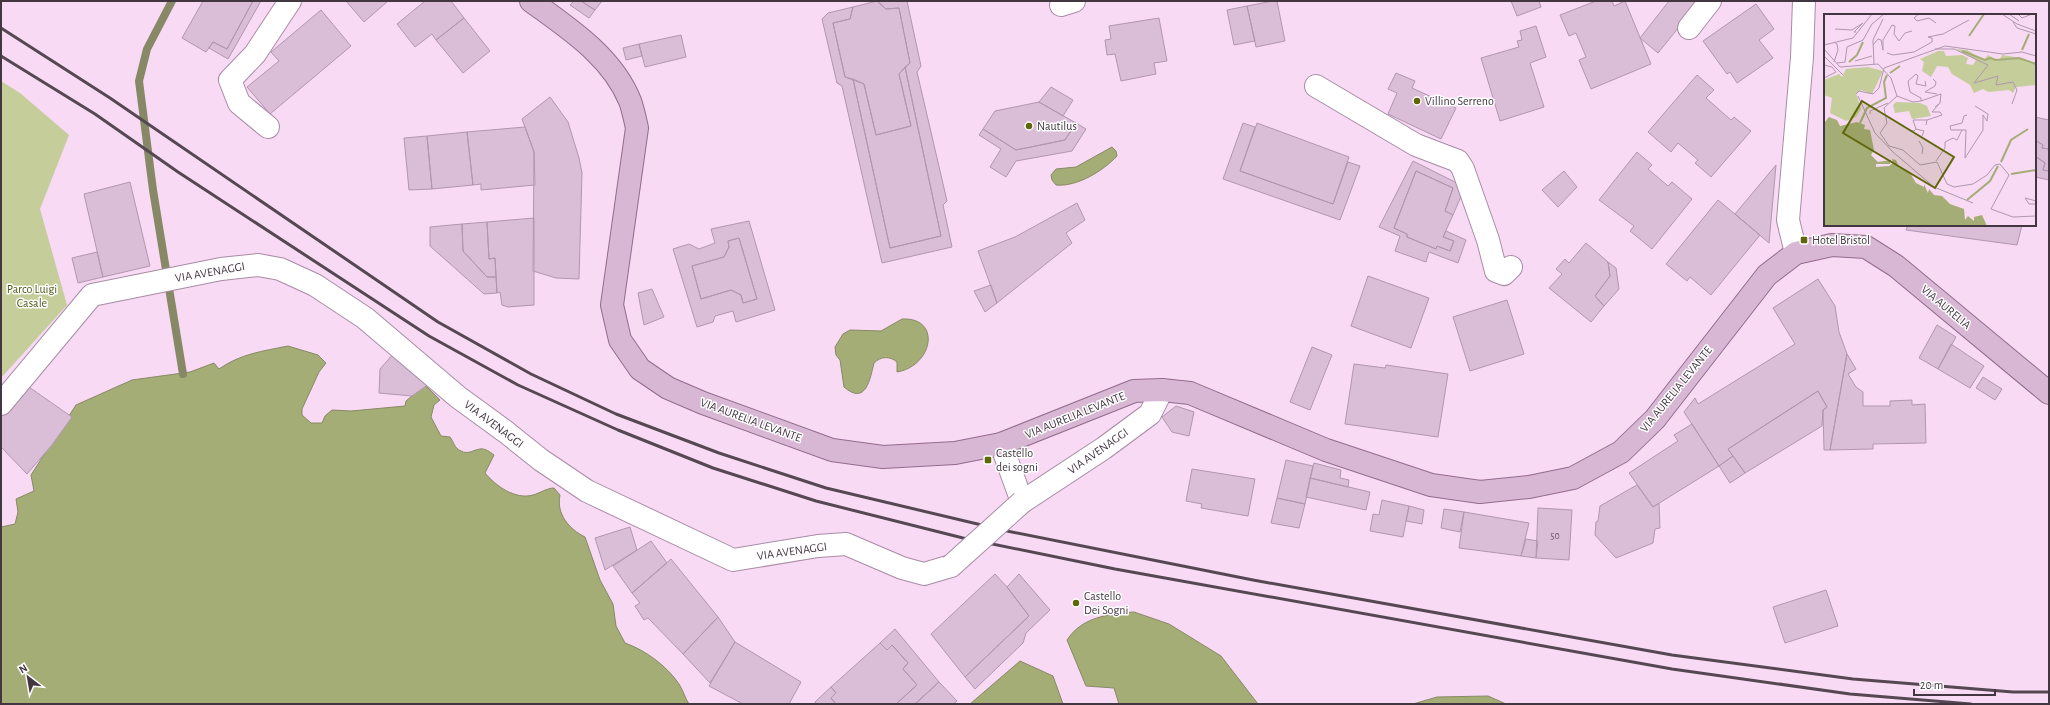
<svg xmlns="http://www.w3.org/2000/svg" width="2050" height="705" font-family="'Alegreya Sans',sans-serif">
<rect width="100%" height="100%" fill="#f8daf4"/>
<path fill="#c5cd9b" d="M1,81L20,93L69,135L40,209L67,305L1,378Z"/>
<path fill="#a5ad77" stroke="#878966" d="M1112,147L1116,151L1117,156C1103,171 1077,187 1056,185L1052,180L1051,175L1056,169L1076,167Z
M902,319C942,317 933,366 897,372V362C890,356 881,356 874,363C870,379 866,406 844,387L840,360L836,355L835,347L843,334L850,330L881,331Z
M288,346L318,355L326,363L319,372L302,409V415L311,423H322L325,416L332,410L351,411L405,406L406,401L425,385L440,400L434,405L431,417L441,436L450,437C454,442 454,448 461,451C468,455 473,450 480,449C485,448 490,452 494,455L485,473C496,486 515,500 533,495C540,493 547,488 554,488L560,495C556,514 569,529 585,537L600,580L613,604L616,626L625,643C645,650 667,666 679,684C683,690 685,698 689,704H1V527L15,524L18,512L16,499L34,491L31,475L76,405L132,380L190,372L214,363L219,369C240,354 263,351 288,346Z
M1134,612L1169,624L1221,656L1258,704H1119L1114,688L1086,686L1067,640C1082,617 1108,614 1134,612Z
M1020,661L1053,676L1063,704H970Z
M1488,696L1506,704H1413L1437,697Z"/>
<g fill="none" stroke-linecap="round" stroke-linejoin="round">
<path stroke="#878966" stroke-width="8" d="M172,1L147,49L139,81L153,190L183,374"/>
</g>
<path fill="#dabdd6" stroke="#b296af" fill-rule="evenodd" d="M203,1H253L227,49L213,42L206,52L182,38Z
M253,1H261L228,59L209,48L213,42L227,49Z
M346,1H388L364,22Z
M425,1H451L464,18L436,40L432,34L415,47L397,24Z
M574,1H581L595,10L589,18L570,5Z
M581,1H602L595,10Z
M877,1L886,9L899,8L910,63L899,74L911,126L876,135L864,84L845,77L833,23L850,19L853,7Z
M877,1H907L921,66L917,72L947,201L943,205L952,247L882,263L842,86L837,83L822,19L828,13L853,7L850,19L833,23L845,77L853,79L890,248L941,236L905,67L910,63L899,8L886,9Z
M1273,1H1277L1285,41L1256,47L1247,6Z
M1511,1H1539L1541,7L1517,16Z
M1596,1H1612L1614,6L1625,1L1651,64L1591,89L1579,60L1586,57L1576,33L1569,36L1560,15Z
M1669,1H1700L1658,53L1640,38Z
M1756,4L1774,29L1759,40L1773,58L1737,83L1730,72L1727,74L1703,41Z
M1247,6L1255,41L1234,45L1227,10Z
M321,10L351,46L270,114L247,87L279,61L271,52Z
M464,18L490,51L463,73L436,40Z
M1159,18L1167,61L1154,63L1156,74L1121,81L1115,54L1107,55L1105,40L1111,39L1109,26Z
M1536,26L1546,57L1530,63L1544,107L1500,121L1481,58L1519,47L1517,41L1522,40L1520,31Z
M681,35L686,57L645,67L639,44Z
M639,44L642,56L626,60L623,48Z
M905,67L941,236L890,248L853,79L864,84L876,135L911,126L899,74Z
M1396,73L1415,81L1412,88L1456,108L1441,139L1388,114L1397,93L1388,89Z
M1697,75L1714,90L1706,98L1731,120L1734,117L1751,131L1711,177L1695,163L1698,160L1678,143L1671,152L1648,132Z
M1051,87L1073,100L1063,116L1039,102Z
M550,97L568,122L579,158L582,173L579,279L556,278L533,271L534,152L522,119Z
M1039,102L1076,123L1065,140L1016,150L983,129L995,111Z
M2035,117L2049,120V149L2042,148L2043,145L2035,140Z
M1076,123L1086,129L1072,151L1016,161L1006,177L990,167L1001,149L979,135L983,129L1016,150L1065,140Z
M1243,123L1255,127L1240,171L1333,204L1348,162L1360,166L1340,220L1223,179Z
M1257,123L1349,157L1333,204L1240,171Z
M525,127L534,152L535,185L481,190V184L473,185L467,132Z
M467,132L473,185L432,189L427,136Z
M427,136L432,189L409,190L404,138Z
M2035,140L2043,145L2042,148L2049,149V171L2043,170L2045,163L2035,156Z
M1637,152L1652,165L1648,169L1668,186L1672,182L1692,199L1652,249L1630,231L1634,226L1599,200Z
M2035,156L2045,163L2043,170L2049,171V180L2035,177Z
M1413,161L1465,187L1453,215L1445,211L1453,188L1416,171L1394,228L1407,234V237L1436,249L1437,246L1450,251L1454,241L1443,237L1446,231L1466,240L1458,263L1429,252L1426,262L1395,251L1400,236L1379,227Z
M1776,165L1769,243L1735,214Z
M1416,171L1453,188L1445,211L1453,215L1443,237L1454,241L1450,251L1437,246L1436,249L1407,237V234L1394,228Z
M1564,171L1577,187L1558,207L1542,190Z
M130,182L150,266L103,277L84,194Z
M1718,200L1760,235L1711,295L1690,277L1687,281L1666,264Z
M1077,203L1085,220L1066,233L1072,243L997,303L978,251L1015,237Z
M534,218V305L508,307L502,305L500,292L497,293L495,258L489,259L487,222Z
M749,221L775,310L736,322L733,311L715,316L713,322L697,327L673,249L689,244L699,249L715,243L711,229ZM739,238L757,299L743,303L741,295L731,290L701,299L692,266L724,257L729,247L728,241Z
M487,222L489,259L495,258L496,277H487L463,251L462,224Z
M462,224L463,251L487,277H496L497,293L484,294L430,246V227Z
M1908,225H2022L2017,245L1906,230Z
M739,238L757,299L743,303L741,295L731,290L701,299L692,266L724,257L729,247L728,241Z
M1586,243L1608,262L1610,276L1595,296L1604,306L1591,322L1549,288L1562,274L1556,269L1565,259L1569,263Z
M97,252L103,277L78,283L72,258Z
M1608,262L1616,268L1619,289L1604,306L1595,296L1610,276Z
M1368,276L1429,298L1411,348L1351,326Z
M1818,279L1835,306L1839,332L1847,354L1830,450H1824L1823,410L1827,407L1818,391L1728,449L1733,456L1719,466L1684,412L1695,398L1698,404L1795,344L1773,308Z
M991,285L997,303L985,312L974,291Z
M652,289L664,317L644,325L638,293Z
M1507,300L1524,354L1470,371L1453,317Z
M1937,325L1956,337L1938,369L1919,358Z
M1951,344L1984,366L1970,388L1938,369Z
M1312,347L1332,355L1310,410L1290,402Z
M394,353L429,384L412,396L379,393L380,369Z
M1847,354L1856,369L1848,374L1856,387L1863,392V406H1890V401L1912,400V405L1925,404L1926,443L1873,444V449L1830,450Z
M1354,364L1385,368L1386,365L1448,374L1438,437L1345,424Z
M1983,377L2002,389L1995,400L1976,388Z
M26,385L72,417L52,445L27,474L1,447V415Z
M1818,391L1827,407L1823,410L1822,426L1745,473L1728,449Z
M1176,406L1194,412L1189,436L1172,432L1162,417Z
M1692,424L1719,466L1653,507L1629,473L1678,441L1674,435Z
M1733,456L1745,473L1730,483L1719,466Z
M1286,460L1313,466L1305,504L1277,498Z
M1314,463L1341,470L1340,478L1349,480L1348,487L1310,478Z
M1192,469L1255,479L1248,516L1201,508L1202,504L1186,501Z
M1310,478L1370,492L1366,510L1306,497Z
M1637,485L1653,507L1659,503L1660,528L1655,529L1653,543L1616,558L1595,535L1596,522L1598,521L1600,506Z
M1277,498L1305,504L1299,528L1271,523Z
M1382,500L1409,506L1403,537L1370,531L1373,514L1379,515Z
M1409,506L1424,510L1422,524L1406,521Z
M1538,508L1572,510L1569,560L1536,558Z
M1444,509L1464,512L1460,532L1441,528Z
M1464,512L1529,523L1521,556L1459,548Z
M630,527L637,550L605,570L595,538Z
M1526,539L1538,541L1536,558L1521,556Z
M651,541L667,563L632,593L613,566Z
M671,559L718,617L683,654L648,618L644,620L635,606L640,603L632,593Z
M995,574L1007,587L1029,616L965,677L931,634Z
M1019,574L1050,610L1026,633L1023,643L975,689L965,677L1029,616L1007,587Z
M1826,590L1838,626L1785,643L1773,607Z
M718,617L735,642L710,683L683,654Z
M895,629L939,682L915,704H896L917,685L903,669L908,663L892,645L887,650L880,643Z
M735,642L801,682L789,704H743L709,686Z
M880,643L887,650L892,645L908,663L903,669L917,685L896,704H836L831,698L836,693L831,687Z
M939,682L957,701L953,704H915Z
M831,687L836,693L831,698L836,704H816L815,702Z"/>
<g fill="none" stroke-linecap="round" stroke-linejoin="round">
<g stroke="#a88ca5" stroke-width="24">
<path id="pedestrian" d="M1,404L92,295L221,269L258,265L280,269L315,285L365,318L458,397L506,432L541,460L587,491L733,560L818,546L846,544L902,568L924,574L951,566
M1001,444L1022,502L1104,448L1150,414L1162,390"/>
</g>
<g stroke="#a88ca5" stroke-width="24">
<path id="minor" d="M1061,5L1074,1
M1689,28L1710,1
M1316,86L1416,145L1458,161L1463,169L1488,240L1496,271L1504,274L1511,267
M268,127L239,103L230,80L255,54L290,1
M1796,253L1788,220L1802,57L1804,1"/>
</g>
<g stroke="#936b8e" stroke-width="24">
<path id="primary" d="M531,1C568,28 612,56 630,101C633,109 635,119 637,128L612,305L620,340L640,369L668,388L703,403L832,450L883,457L955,453L1001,444L1134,391L1162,390L1190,393L1326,450L1431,485L1480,492L1529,487L1573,478L1621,452L1655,419L1767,275L1796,253L1832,245L1866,247L1896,266L2049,393"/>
</g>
<use href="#pedestrian" stroke="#fff" stroke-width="22"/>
<use href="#minor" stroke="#fff" stroke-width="22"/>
<use href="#primary" stroke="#d8b7d4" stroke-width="22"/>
<path stroke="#564853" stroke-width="3" d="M1,28L110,98L438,322L531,374L616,414L719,453L826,488L1007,531L1253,580L1672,655L1853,679L2013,692H2049
M1,56L95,114L178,172L429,336L518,385L618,430L713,468L816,501L963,538L1115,569L1672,669L1850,694L1971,704"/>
<g stroke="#a88ca5" stroke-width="24" stroke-linecap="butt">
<path id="pedestrian-bridge" d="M951,566L1022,502"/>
</g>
<use href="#pedestrian-bridge" stroke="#fff" stroke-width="22"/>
</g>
<g fill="#5f6709" stroke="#fff" stroke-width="1.5">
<circle cx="1417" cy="101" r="4"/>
<circle cx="1029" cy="126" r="4"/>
<rect x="1800" y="236" width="8" height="8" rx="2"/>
<rect x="984" y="456" width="8" height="8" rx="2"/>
<circle cx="1076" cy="603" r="4"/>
</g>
<g text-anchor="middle" stroke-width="3" stroke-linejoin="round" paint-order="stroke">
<g font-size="10" fill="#685866">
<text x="1555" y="539">50</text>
</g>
<g font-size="12" fill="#423640" stroke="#fff" text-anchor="start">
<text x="1425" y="105">Villino Serreno</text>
<text x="1037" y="130">Nautilus</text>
<text x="1812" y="244">Hotel Bristol</text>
<text x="996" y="457">Castello<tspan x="996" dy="14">dei sogni</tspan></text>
<text x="1084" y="600">Castello<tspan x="1084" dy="14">Dei Sogni</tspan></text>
</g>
<g font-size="12" fill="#423640" stroke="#fff">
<text transform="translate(210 272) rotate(-10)" y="4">VIA AVENAGGI</text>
<text transform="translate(1946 307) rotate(40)" y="4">VIA AURELIA</text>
<text transform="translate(1676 389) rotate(-51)" y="4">VIA AURELIA LEVANTE</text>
<text transform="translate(1075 415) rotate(-22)" y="4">VIA AURELIA LEVANTE</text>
<text transform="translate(751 420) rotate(20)" y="4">VIA AURELIA LEVANTE</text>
<text transform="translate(494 424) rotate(37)" y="4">VIA AVENAGGI</text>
<text transform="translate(1098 451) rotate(-35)" y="4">VIA AVENAGGI</text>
<text transform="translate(792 551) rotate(-8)" y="4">VIA AVENAGGI</text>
</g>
<g font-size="12" fill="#51581b" stroke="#fff">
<text x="32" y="293">Parco Luigi<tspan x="32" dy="14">Casale</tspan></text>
</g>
</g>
<g transform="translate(1824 14)">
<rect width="212" height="212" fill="#f8daf4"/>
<path d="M132,35L143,36L160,46L164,41L175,47L178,41L197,44L211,49V42L212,71L192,73L189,79L185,76L164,78L159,75L150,79L146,71L128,60L124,53L113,52L107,63L98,57L100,48L96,45L114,37H120L122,42L138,41L144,44L142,50L149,51L152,46ZM44,53L59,57L48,80L37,76L32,79L37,95L32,103L22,107L6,99L8,84L0,81V66L15,60L18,63L22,55ZM72,88L96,89L103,92L107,102L88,105L85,97L71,99L69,91Z" fill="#c5cd9b"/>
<path d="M5,103L13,106L16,112L33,108L41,111L40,115L46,116L50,136L47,141L54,148L67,146L66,150H52V153L65,152L69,149L68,145L72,146L75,153L86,159L92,169L100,173V170L104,179L105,175L110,181L118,182L126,190L140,195L141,206L144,202L150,207V203L158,201L163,212H0V109Z" fill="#a5ad77"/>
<path fill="none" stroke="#a5ad77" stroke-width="2" d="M145,22L160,0M198,36L205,20M138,37L161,46L166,44L172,46L195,44L212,50M25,48L33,41L39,28M66,59L76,52M36,109L43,94L62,84L60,68L63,61M177,148L187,126L204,115M187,160L212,156M143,186L166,167L174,152"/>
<path fill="none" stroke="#af98ac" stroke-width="1" d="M95,0L90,4L93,7L105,4L112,9M178,0L193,10L212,17M185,0L195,7M194,0L198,4L208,0M189,8L193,14L212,20M11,15L28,16L39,9L30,18H32M10,28L13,30L14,36L10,48M0,31L29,24L48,0M49,31L54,25L57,26L59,36V26L68,11L71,12L70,20L75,27L81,19L88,17M0,35L16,53L54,50L67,64L73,82L60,94L63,109L56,119L65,132L79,136L96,151L113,148L123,170L130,173L149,170L163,161L171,151L176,150L185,161L167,195L189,203L212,202M111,35H130L164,51L150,69L174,62L172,71L189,68L193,76L188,90M63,39L69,41L90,38L108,28V24L104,23L119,20L145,6M0,42L19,61M31,47L48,42M13,49L21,48L23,33L39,26L48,10L60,0M50,50L49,26L59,5M0,51L8,53L12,58L0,64M109,65L112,68L111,72L101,78L113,80M32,80L35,77L49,80L55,74L60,54L121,32L179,40L198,38L212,42M34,82L51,119L69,138L110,173L149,189M73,82L89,88L97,87V84L86,78L84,67L92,60L94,62L92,70L102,72L101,67M97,87L117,80L116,89L111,93M151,92L164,100L163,107M46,100V97L64,89M102,111L103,106L118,101L116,98H108L115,90M92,115L100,117L98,122M85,116L90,117L92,115L89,106H103M138,116H142L141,144L159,116V101L163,107M95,127L99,134L98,140M112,147L121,134V128L129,124L133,126L138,116H127L126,112L138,109L140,102L143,101M212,187L201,184L205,190H212"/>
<path fill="#5f6709" fill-opacity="0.15" stroke="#5f6709" stroke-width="2" d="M38,87L130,143L111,174L19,119Z"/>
<rect width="212" height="212" fill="none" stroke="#423640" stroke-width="2"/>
</g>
<rect width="2050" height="705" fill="none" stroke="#423640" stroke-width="4"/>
<g transform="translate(28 677) rotate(329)" stroke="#ffffff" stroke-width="3" paint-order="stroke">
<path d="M0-3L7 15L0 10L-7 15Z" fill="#423640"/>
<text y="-6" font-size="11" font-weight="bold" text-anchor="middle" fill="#423640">N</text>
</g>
<path d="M1914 689v6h81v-6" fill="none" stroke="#423640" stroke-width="2"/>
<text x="1920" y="689" font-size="12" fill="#423640" stroke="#ffffff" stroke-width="3" paint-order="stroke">20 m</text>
</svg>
